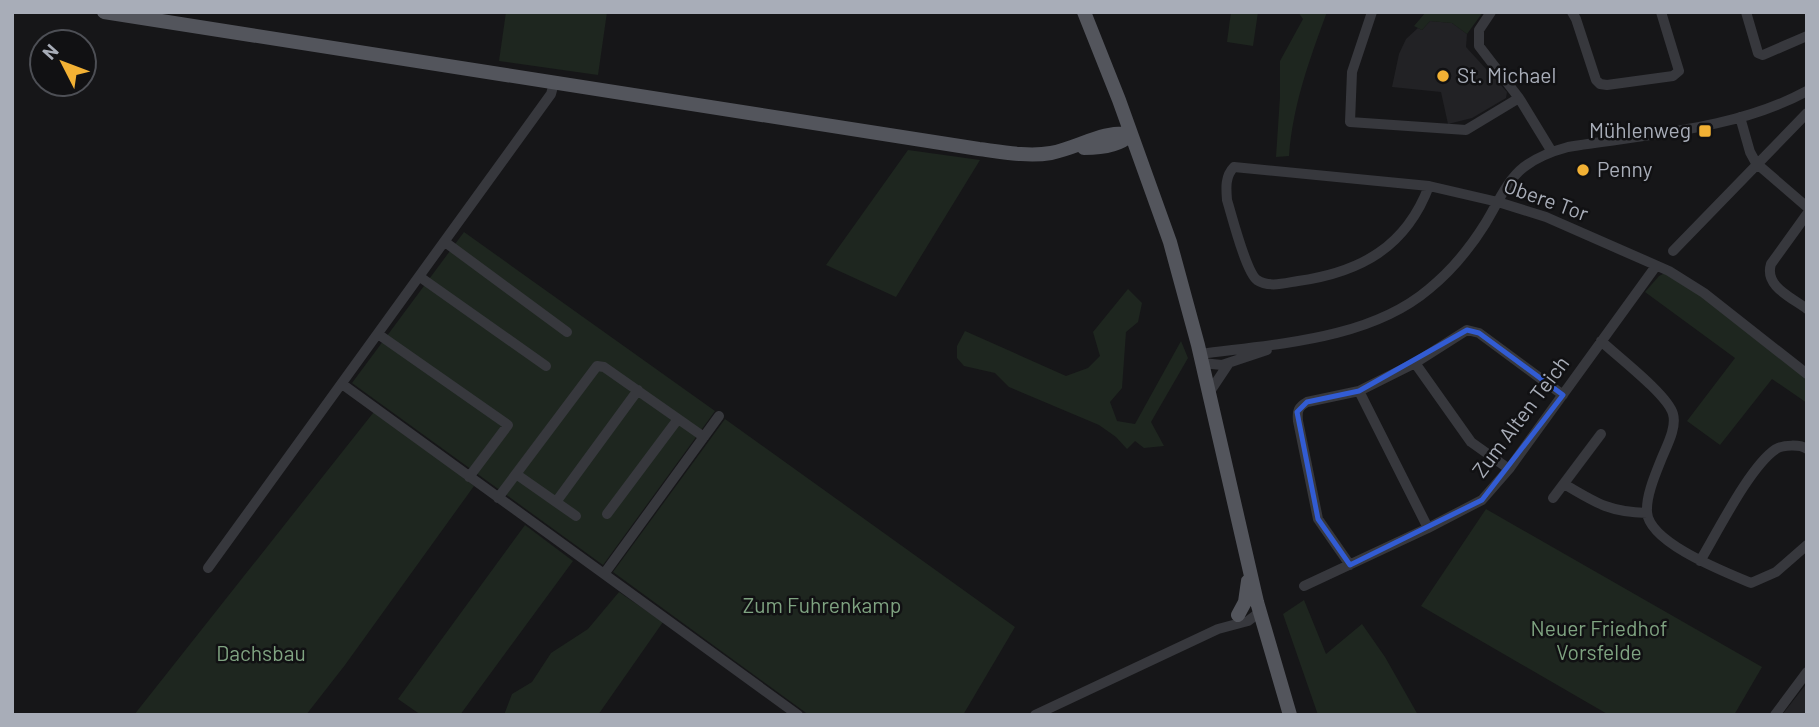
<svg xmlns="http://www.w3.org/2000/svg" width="1819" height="727" font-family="Barlow,sans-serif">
<rect width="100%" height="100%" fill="#161618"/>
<path fill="#222225" d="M1430,21L1452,23L1467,34L1466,47L1507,92L1506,98L1472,118L1448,124L1441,92L1392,87L1399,54L1406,39L1418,28L1422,30Z
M1807,683V715H1782Z"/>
<path fill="#1e261f" d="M506,12H607L598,75L499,61Z
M1231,12H1258L1253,46L1227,42Z
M1298,12H1327C1309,61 1293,104 1289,156L1276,157L1280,97V61L1303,19Z
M1426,12H1483L1467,34L1452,23L1430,21L1422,30L1414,26Z
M908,150L980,160L896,297L826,265Z
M464,232L715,411L603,565L352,383Z
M1669,271L1807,374V403L1772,379L1720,445L1687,421L1735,358L1645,292L1659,276Z
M1128,289L1142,303L1138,322L1126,332L1122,388L1110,402L1117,421L1135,424L1181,341L1188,358L1151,422L1164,446L1144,448L1135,441L1127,449L1116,437L1099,425L1009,387L995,373L964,366L957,358V346L965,331L1066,376L1088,368L1100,356L1093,332Z
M377,408L474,486L345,665L306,715H134Z
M725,419L1015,627L963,715H809L613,572Z
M1486,509L1762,667L1734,715H1609L1421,606Z
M525,525L573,561L460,715H421L398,699Z
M619,592L663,622L598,715H504L512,694L532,682L551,653L588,629Z
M1304,600L1326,654L1362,624L1385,657L1418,715H1318L1283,614Z"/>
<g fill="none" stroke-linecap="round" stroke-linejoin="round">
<path stroke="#37383d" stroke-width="10" d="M1372,12L1352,72L1350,122L1466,130L1519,98
M1491,12L1479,30V46L1519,98L1552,152
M1572,12L1576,19L1596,80L1600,84L1607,85L1673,76L1679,71L1661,12
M1746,12L1758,53L1763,55L1807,36
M1740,117L1750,152L1756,163L1807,207
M1429,186C1406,247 1361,272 1298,281C1285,283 1269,288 1257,280C1246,272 1232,216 1227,200C1226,188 1225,176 1234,167L1429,186L1498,202L1546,217L1669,271L1704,293L1807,374
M1807,214L1771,264C1764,286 1791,297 1807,309
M445,242L567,332
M1673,251L1807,113
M420,277L546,366
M378,334L508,425L469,477
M1601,341C1617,356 1668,395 1673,414C1677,428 1666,447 1661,460C1655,475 1646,496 1647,512C1649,543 1725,572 1751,583L1776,572L1807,545
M1200,354C1275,344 1369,340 1429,289C1451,271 1470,248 1485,224C1497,205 1506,181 1524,167C1537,157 1553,151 1568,147C1648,134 1735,130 1807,91
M1202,363L1222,365L1267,350
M1415,363L1471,442L1509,469
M342,384L604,574L719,416
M1359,391L1428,528
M1209,393L1229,363
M516,474L576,516
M1564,484C1596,503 1609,512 1647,513
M498,498L597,366L604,367L704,437
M1553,498L1601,434
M556,502L638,390
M607,514L678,419
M1700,561C1717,533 1750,466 1776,449C1783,445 1800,444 1807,449
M1350,565L1318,519L1298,421C1297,411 1298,407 1307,402L1359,391L1415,363L1467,330L1479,333L1563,395
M208,568L551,94L554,83
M604,574L798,715
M1304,586L1428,528L1482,500L1509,469L1656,266
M1035,715L1218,629L1248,621L1260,612
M1775,715L1807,672"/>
<path stroke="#53555c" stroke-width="14" d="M104,12L979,149C1002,152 1028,157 1051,153C1078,148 1103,130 1131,134
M1084,12L1119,100L1170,242L1198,345L1257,602L1290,715
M1084,148C1099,148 1119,146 1130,135
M1238,615L1245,602L1248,581"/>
</g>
<path fill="none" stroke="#325cd3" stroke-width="5" stroke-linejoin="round" d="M1467,330L1479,333L1563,395L1482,500L1350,565L1318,519L1297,412L1307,402L1359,391Z"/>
<g fill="#f2b134" stroke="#111113" stroke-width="2.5">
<circle cx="1443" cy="76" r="7"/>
<rect x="1698" y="124" width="14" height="14" rx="3.5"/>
<circle cx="1583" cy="170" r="7"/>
</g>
<g text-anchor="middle" stroke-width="5" stroke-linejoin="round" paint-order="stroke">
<g font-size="21" fill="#a8adb8" stroke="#111113" text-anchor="start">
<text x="1457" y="83">St. Michael</text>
<text x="1691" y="138" text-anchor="end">Mühlenweg</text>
<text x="1597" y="177">Penny</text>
</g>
<g font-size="21" fill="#a8adb8" stroke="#111113">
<text transform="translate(1546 200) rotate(20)" y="7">Obere Tor</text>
<text transform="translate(1521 417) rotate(-53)" y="7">Zum Alten Teich</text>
</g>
<g font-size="21" fill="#7fa381" stroke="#111113">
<text x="822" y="613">Zum Fuhrenkamp</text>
<text x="1599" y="636">Neuer Friedhof<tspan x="1599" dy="24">Vorsfelde</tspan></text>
<text x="261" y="661">Dachsbau</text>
</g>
</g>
<rect width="1819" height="727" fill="none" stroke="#a8adb8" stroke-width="28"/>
<g transform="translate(63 63) rotate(312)"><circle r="33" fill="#111113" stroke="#4d4f55" stroke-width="2"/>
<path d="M0-5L12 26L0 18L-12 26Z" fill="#f2b134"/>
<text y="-10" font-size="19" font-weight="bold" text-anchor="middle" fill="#a8adb8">N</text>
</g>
</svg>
